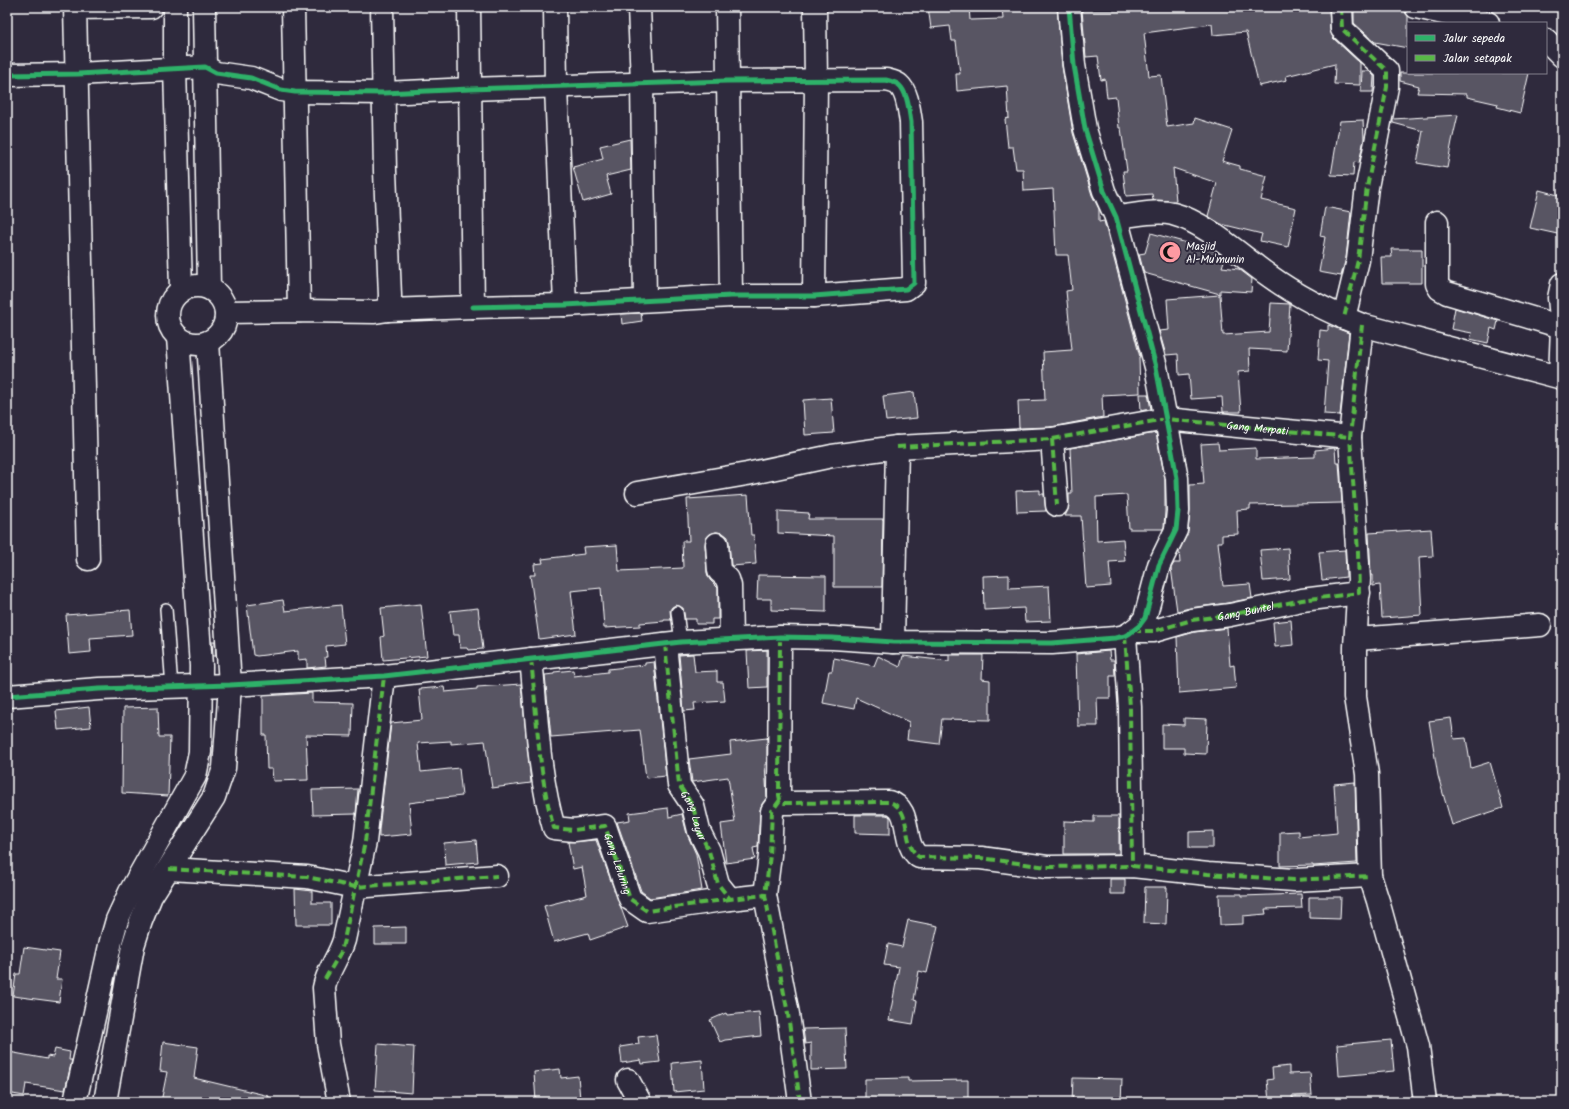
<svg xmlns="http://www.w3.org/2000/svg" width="1569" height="1109" font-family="Kalam,sans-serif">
<rect width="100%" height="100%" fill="#2f2a3d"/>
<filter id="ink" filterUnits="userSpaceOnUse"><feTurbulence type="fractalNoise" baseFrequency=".025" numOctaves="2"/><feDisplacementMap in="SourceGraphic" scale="8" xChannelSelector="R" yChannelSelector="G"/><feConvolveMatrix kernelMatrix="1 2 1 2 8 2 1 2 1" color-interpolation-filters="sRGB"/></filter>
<g filter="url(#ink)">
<path fill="#595564" stroke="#fff" d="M928,7H969L970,20L1003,19L1002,7H1057L1062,66L1073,133L1092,195L1099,209V222L1104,221L1140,357H1139L1140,393L1102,395L1103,417L1051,427L1019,428L1018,401L1045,400L1043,352L1072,350L1066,291L1072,290L1068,255H1056L1053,189L1024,191L1023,169H1016L1013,147H1008L1005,119L1009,118L1007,86L957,91L956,74H960L956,41H952L950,26L931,28Z
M1156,7H1329L1330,30L1333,38L1360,63V85L1334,84L1335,64L1286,76L1287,80L1259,86L1246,32L1213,35L1212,24L1144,33L1149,76L1161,75L1167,127L1194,123L1195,118L1232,130L1222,161L1240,166V169L1267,176L1261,200L1296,208L1288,247L1260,241L1262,234L1221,224L1208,216L1217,183L1173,168L1176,201L1153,200L1152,194L1126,196L1123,171H1127L1121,128H1119L1116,97L1107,98L1105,79L1101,80L1098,56L1086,57L1082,10H1147V8Z
M1354,7H1378L1404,10L1408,16V48L1375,42L1354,23Z
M1362,71H1369L1374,76L1373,92H1361Z
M1400,73H1529L1520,113L1497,107L1498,104L1467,97V94L1417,93L1419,86L1400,81Z
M1458,115L1452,141L1447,168L1417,163L1423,131L1393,123V119Z
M1363,120L1364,139L1359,163L1354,162L1353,176L1331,175L1340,121Z
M630,139L631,170L606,176L611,194L583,202L573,167L603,159L600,146Z
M1539,190L1562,196V235L1530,228Z
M1325,207L1351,212L1346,258L1341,276L1319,272L1325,237L1320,236Z
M1151,233L1216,251L1225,258L1222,267L1239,269L1252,279L1251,292L1220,290V294L1144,273L1139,254L1145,253Z
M1391,249H1422V283H1382L1381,257H1392Z
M1220,295L1223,335L1269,332L1271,303L1290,304L1287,351L1249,349L1250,371L1238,372L1241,412H1223L1222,397L1191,399L1189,374L1179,375L1178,354L1166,355L1159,331L1169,330L1167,299Z
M1455,308L1498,321L1496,330L1491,328L1488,343L1470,339L1472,333L1451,329Z
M641,313L642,321L622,324L621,314Z
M1328,325L1349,333L1340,415L1324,414L1328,361L1318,360L1320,330L1328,331Z
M914,392L917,418L886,421L883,396Z
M1140,394H1148L1151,409L1141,411Z
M831,398L834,433L805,435L803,400Z
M1156,433L1165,479V511L1164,527L1163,529H1129L1127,495L1096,497L1097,541L1123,539L1125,561L1109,562L1111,586L1086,588L1081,516H1065L1068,510L1069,504V494H1072L1070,448Z
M1218,443L1219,450L1256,448V459L1315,457V450L1335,448L1336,463H1339L1342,503L1250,505V509L1237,510L1238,534L1222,535V542H1218L1223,586L1250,584L1252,598L1228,603L1190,608L1177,611L1171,568L1174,563H1180L1179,551L1188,532L1190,511V485L1204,484L1201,444Z
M1040,490V494H1044L1046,511L1017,512L1016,491Z
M748,495L751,535H754L756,564L732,566L731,565L729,543L728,537L723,533L716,532L710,534L706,539L705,545L707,572L710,580L718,588V619H712V624H696V619H685L683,608L676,605L672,607L670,610L671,620H664V621L640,623V626L604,628L601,588L571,591L576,634L539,639L530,575H535L534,564L543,563L542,559L584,554L583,547L617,545L619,571L683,568L682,541H689L687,499Z
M778,511L809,513L808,519H883L882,587H834V536L778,533Z
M1431,529L1433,556L1419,557L1422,615L1382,618L1380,585L1373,586V575H1371L1369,533Z
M1288,548L1290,579L1263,581L1260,550Z
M1345,550L1346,577L1322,580L1319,552Z
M758,575L826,576V612L771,610V599H757Z
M1009,575V588L1049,586L1051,621L1025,622L1024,608L984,610L983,576Z
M283,600L285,611L341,605L345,644L326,646L327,657H325L326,666L307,668V659L298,660V651L257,656L253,655L247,605Z
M421,604L427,656L383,660L381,637L384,636L381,608Z
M478,608L483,649L468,650L467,648H460L459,635H453L450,611Z
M130,610L132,635L90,638L91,652L69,654L66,615Z
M1291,620L1293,645L1275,647L1273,622Z
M1227,628L1230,666L1234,665L1236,688L1179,693L1177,637L1195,632Z
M212,641H215L216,656H213Z
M767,650V687L749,688L747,651Z
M1109,651L1110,660H1114L1115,676H1110V698H1097L1098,726H1078L1076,654Z
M693,654L695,672L717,671V682H723L725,701L694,703L695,710L684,711L679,655Z
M949,655H983L982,679L990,680V720L942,719L939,744L907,740L909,722L856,698L854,709L823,703L829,671H832L834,658L874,666L878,656L900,667L903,656L949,661Z
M654,662L666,776L646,778L640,730L551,737L545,675L554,674V672L573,670L574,676L608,672V669L645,665V663Z
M521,684L531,783L492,788L485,741L451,744V741L418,743L421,772L459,768L462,796L424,800V801L409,803L412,834L379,837V830L391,723L422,720L419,689L444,687L445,692L477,689V687Z
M312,693V702L353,703L352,736L306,735L308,780L273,781L272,769H267L266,735H263V696Z
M89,707L91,727L58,730L56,711Z
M158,707L159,737H170L168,796L122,793L123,708Z
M1184,718L1207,719L1206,754L1184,753V748H1162V724L1184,725Z
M1451,718L1454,739L1466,738L1471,768L1490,762L1503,808L1452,825L1438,776L1429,721Z
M767,738V764H765L767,797L762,804L760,810L758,847L753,848L755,859L726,863L721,824L735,822L728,777L692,782L689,759L731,754L730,742Z
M1355,782L1357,863L1313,866V865L1280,866V832L1299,831V837L1337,833L1334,784Z
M358,789L356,814L313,815L312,790Z
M668,808L669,817L682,814L687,834L696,854L702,890L650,898L641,891L617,822L630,820L629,813Z
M855,815H886L889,816L890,817V834L855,833Z
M1094,816H1119V854H1064V821L1094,822Z
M1213,831V848H1189V832Z
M476,840L478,862L445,865L444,843Z
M596,840L628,927L590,940L588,933L554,942L544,906L587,895L582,867L573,869L568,842Z
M1110,879H1125V894H1110Z
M1145,887H1167L1166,924L1144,923Z
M295,889L312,891V903H331V925H296Z
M1219,894H1242V896L1301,894L1302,908L1265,909L1266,914L1243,916V924L1220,925Z
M1309,897H1341L1340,919L1309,918Z
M908,920L938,926L927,973L919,971L914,1000L917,1001L913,1024L889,1020L899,967L884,965L888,944L902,947Z
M406,927V944H375V928Z
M24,947L60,952L56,979H62L59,1002L13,996L16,974H20Z
M759,1012L761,1036L725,1040L720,1042L710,1020L726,1013L727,1015Z
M845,1028L847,1069L811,1070V1043L805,1044L803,1029Z
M656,1035L660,1062L642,1064L641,1060L622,1063L620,1047L639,1044L638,1037Z
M1391,1040L1394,1071L1339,1076L1337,1045Z
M163,1042L198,1047L194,1078L269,1096L268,1102H161L167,1072L160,1071Z
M378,1044L414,1047L412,1093L375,1090Z
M55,1049L70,1052L69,1060H72L65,1090L26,1084L24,1096L7,1093V1060L9,1052L47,1059V1056L53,1057Z
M702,1060L704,1089L674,1092L672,1063Z
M1289,1066V1074L1310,1073L1312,1095L1292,1096L1293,1102H1269L1267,1080L1273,1079L1272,1068Z
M560,1069L561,1078L578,1076L580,1099L536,1102L534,1072Z
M908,1078V1081L968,1080V1101L865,1102V1079Z
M1073,1078L1122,1079L1121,1102H1072Z"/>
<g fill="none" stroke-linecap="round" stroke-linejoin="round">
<g stroke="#fff" stroke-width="14">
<path id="lane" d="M166,609L172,687
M677,612L681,642"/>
</g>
<g stroke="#fff" stroke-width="25">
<g id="street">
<path d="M75,7L88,559"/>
<path d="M175,7V68L181,290"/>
<path d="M204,7L209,288"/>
<path d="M293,7L299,311"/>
<path d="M555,7L556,87L565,305"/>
<path d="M639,7L642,83L645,300"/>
<path d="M727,7L731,296"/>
<path d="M1341,7L1342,29L1387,71V87L1367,187L1358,260L1344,318"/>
<path d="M1416,7L1488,23"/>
<path d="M75,8L151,7"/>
<path d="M1546,40L1562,56"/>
<path d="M7,75L78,74L205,67L216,73L251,78L281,90L295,92L384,93L470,89L727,81L886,80C890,81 896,82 899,85C908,93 909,111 911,122L914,283L906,289L814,296H731L565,305L473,307"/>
<path d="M1116,217C1133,216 1156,209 1173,214C1205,222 1241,256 1268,275C1297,296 1329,312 1362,325L1562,378"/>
<path d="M1437,222V284L1440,289L1447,293L1562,327"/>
<circle cx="197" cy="315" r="29"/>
<path d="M814,296L816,80L815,7"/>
<path d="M388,310L473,307L469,7"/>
<path d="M226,312L299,311L375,312L388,310L390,296L385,171L382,7"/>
<path d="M1362,325L1350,437L1359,579L1355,647V697L1367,774L1370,876L1378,901L1418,1046L1425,1102"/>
<path d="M1560,377L1562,327L1559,298L1562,284"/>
<path d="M1052,439L1057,505"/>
<path d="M897,447L1052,439L1166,419L1350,437"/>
<path d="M637,493L747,474L832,456L897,447L893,642"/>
<path d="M717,544L719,571L728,579L730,586L731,640"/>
<path d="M1133,631H1154L1192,620L1230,615L1302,600L1359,593"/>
<path d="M1125,636L1130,707L1132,866"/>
<path d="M780,637L779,795L780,800L784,803L889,802C914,809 900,843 919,857L981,858L1047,867L1132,866L1208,874L1294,880L1370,876"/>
<path d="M1357,639L1540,625"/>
<path d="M665,644L679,785L693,806L699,831L709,851L718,884L730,899L765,895"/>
<path id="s1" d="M531,659C537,715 538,774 554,828L574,830L605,826L630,899L647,911L730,899"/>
<path d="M7,696L99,689L230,685L384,676L681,642L780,637L833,638L893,642L1052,643L1115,638L1125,636L1130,633L1139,626L1145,618L1159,565L1176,530L1178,511L1177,478L1156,367L1116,217L1104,191L1085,129L1074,65L1069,7"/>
<path d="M780,800L772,811L770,855L765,895L788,1014L800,1102"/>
<path d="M169,869L307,877L355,887L497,876"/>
<path d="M628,1080L640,1102"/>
<path d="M75,1102L111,941L117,920L130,892L195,776L200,752L201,666L178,337"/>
<path d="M105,1102L133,946L141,921L151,896L214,797L224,768L230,685L208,342"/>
<path d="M339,1102L328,1044L324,988C327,971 339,957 344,940L365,842L384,676"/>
</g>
</g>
<use href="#lane" stroke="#2f2a3d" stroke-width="11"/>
<use href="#street" stroke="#2f2a3d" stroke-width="22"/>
<g stroke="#58b947" stroke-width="4" stroke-dasharray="8 4" stroke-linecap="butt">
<path d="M1341,7L1342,29L1387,71V87L1367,187L1358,260L1344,318"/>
<path d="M1052,439L1057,505"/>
<path id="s2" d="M897,447L1052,439L1166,419L1350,437"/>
<path id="s3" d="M1133,631H1154L1192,620L1230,615L1302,600L1359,593L1358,552L1350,437L1362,325"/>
<path d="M1125,636L1130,707L1132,866"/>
<path d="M780,637L779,795L780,800L784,803L889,802C914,809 900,843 919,857L981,858L1047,867L1132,866L1208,874L1294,880L1370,876"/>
<path id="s4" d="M665,644L679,785L693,806L699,831L709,851L718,884L730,899L765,895"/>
<path d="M531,659C537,715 538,774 554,828L574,830L605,826L630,899L647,911L730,899"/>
<path d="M780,800L772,811L770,855L765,895L788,1014L800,1102"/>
<path d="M169,869L307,877L355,887L497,876"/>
<path d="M325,979L341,952L344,940L365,842L384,676"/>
</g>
<g stroke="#2f2a3d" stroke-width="8">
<path id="cycleway" d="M7,75L78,74L205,67L216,73L251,78L281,90L295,92L384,93L470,89L727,81L886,80C890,81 896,82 899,85C908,93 909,111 911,122L914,283L906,289L814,296H731L565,305L473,307
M7,696L99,689L230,685L384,676L681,642L780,637L833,638L893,642L1052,643L1115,638L1125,636L1130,633L1139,626L1145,618L1159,565L1176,530L1178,511L1177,478L1156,367L1116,217L1104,191L1085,129L1074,65L1069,7"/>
</g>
<use href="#cycleway" stroke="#2db169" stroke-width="5"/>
</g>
</g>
<defs>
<g id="mosque-disc" transform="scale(1.15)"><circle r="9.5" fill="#ff9aa2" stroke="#2f2a3d"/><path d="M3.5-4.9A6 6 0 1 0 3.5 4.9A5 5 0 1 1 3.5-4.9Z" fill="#111"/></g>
</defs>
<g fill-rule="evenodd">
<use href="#mosque-disc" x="1170" y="252"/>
</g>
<g text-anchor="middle" stroke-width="4" stroke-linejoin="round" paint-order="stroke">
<g font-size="11" fill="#fff" stroke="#2f2a3d" text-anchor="start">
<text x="1186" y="250">Masjid<tspan x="1186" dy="13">Al-Mu'munin</tspan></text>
</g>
<g font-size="11" fill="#fff" stroke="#2f2a3d">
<text dy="4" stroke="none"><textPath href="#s2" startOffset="363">Gang Merpati</textPath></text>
<text dy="4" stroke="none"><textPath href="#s3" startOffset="115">Gang Buntel</textPath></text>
<text dy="4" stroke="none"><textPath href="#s4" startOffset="176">Gang Layur</textPath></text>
<text dy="4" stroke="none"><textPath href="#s1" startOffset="262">Gang Leluring</textPath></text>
</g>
</g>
<rect width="1569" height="1109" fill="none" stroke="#2f2a3d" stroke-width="24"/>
<rect x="12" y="12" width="1545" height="1085" fill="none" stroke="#fff" stroke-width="1.5" filter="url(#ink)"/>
<rect x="1407" y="22" width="140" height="52" fill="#2f2a3d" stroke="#827f8b"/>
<rect x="1415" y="35" width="20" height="6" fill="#2db169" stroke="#827f8b"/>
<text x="1443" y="42" font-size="12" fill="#ffffff">Jalur sepeda</text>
<rect x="1415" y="55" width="20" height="6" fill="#58b947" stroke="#827f8b"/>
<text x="1443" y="62" font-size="12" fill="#ffffff">Jalan setapak</text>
</svg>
